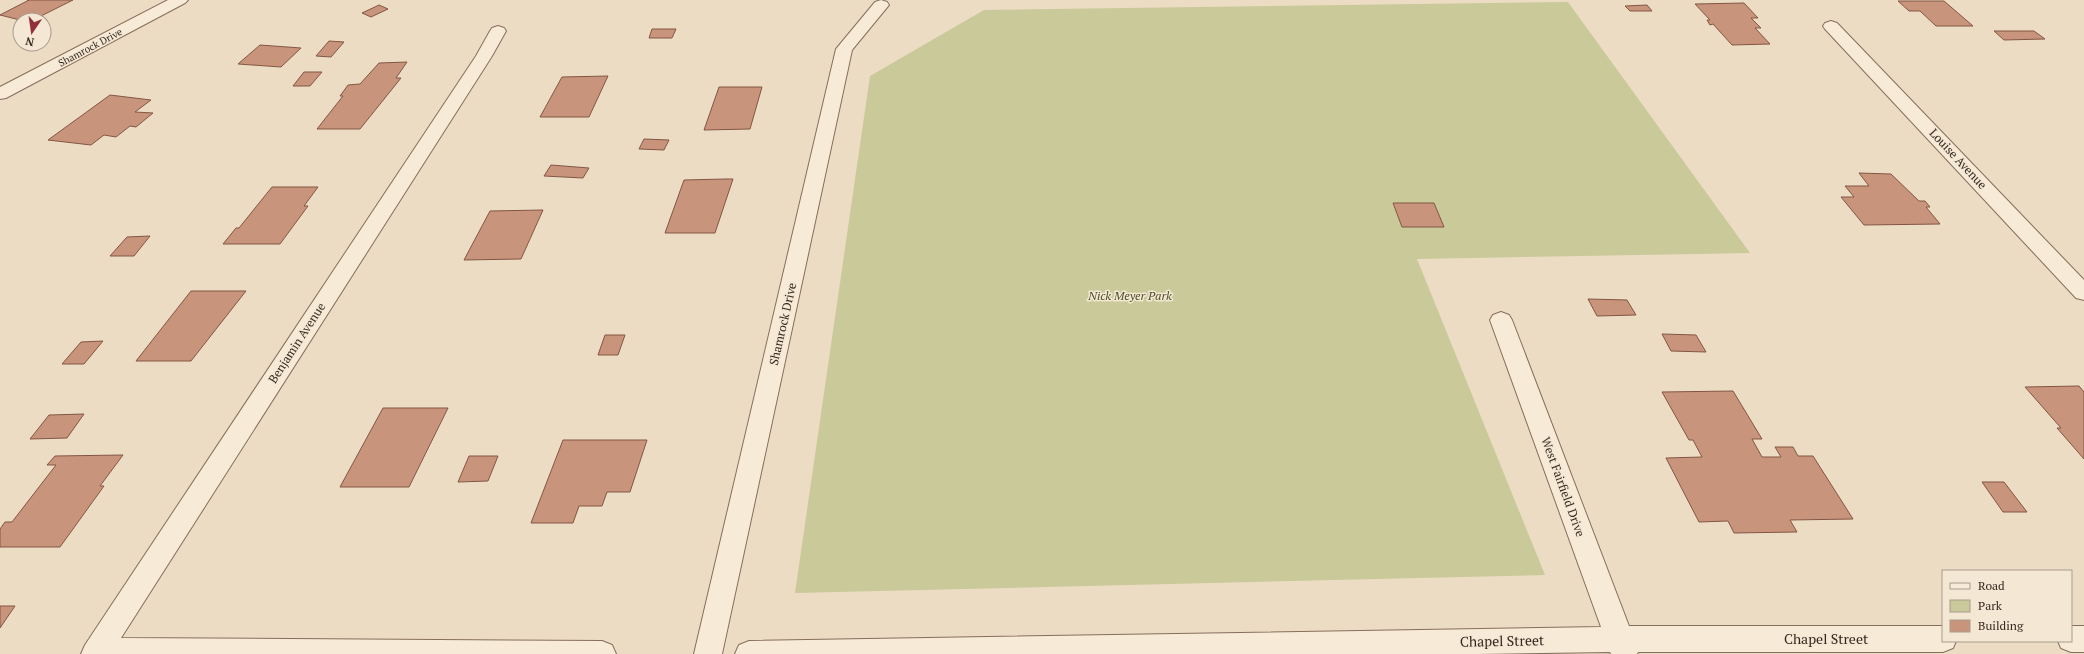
<svg xmlns="http://www.w3.org/2000/svg" width="2084" height="654" font-family="'PT Serif',serif">
<rect width="100%" height="100%" fill="#ecdcc4"/>
<path fill="#c9c999" d="M1568,2L1750,253L1417,259L1545,575L795,593L870,76L984,10Z"/>
<path fill="#c8947c" stroke="#835643" d="M27,0H73L33,20H20L0,15L29,0Z
M1898,1H1944L1973,26H1936L1920,11H1909Z
M1744,3L1758,18H1751L1761,28H1755L1770,44L1732,45L1713,24L1710,25L1707,20H1710L1695,4Z
M379,5L388,9L371,17L362,13Z
M1647,5L1652,11H1630L1625,6Z
M652,29H676L672,38H649Z
M1994,31H2034L2045,39L2004,40Z
M329,41L344,42L331,57L316,56Z
M260,45L301,48L281,67L238,64Z
M407,62L396,78H401L360,129H317L343,96H340L348,85L360,84L379,63Z
M304,72H322L310,86H293Z
M608,76L589,117H540L562,77Z
M719,87H762L750,129L704,130Z
M110,95L151,100L135,112L153,113L136,127L130,126L116,137L104,135L91,145L48,140Z
M644,139L669,140L664,150L639,149Z
M551,165L589,168L583,178L544,176Z
M1859,173L1891,174L1919,201H1925L1930,207H1926L1940,224L1864,225L1841,197H1854L1845,186H1869Z
M725,179H733L715,233H665L684,180Z
M272,187H318L304,206H308L280,244H223L236,228H239Z
M1393,203H1434L1444,227H1402Z
M543,210L521,259L464,260L490,211Z
M150,236L134,256H110L127,237Z
M191,291H246L191,361H136Z
M1588,299L1627,300L1636,315L1597,316Z
M1662,334L1696,335L1706,352L1671,351Z
M605,335H625L618,355H598Z
M103,341L84,364H62L81,342Z
M2079,386L2084,392V459L2057,428H2061L2025,387Z
M1733,391L1762,439H1752L1762,457H1781L1775,447H1793L1798,456H1813L1853,519L1790,520L1797,532L1734,533L1728,521L1699,522L1666,458L1702,457L1693,440H1689L1662,392Z
M383,408H448L409,487H340Z
M84,414L67,438L30,439L49,415Z
M563,440H647L630,492H607L602,506H579L573,523H531Z
M123,455L100,486H104L60,547H0V529L5,522H12L56,465H47L55,456Z
M469,456H498L488,481L458,482Z
M1982,482H2004L2027,512H2003Z
M0,606H15L0,628Z"/>
<g fill="none" stroke-linecap="round" stroke-linejoin="round">
<g stroke="#866e5c" stroke-width="2">
<path id="minor" d="M168,0H188L185,3L6,98L0,99V87Z
M881,0L887,2L889,5L852,50L722,654H694L836,49L875,2Z
M1831,21L1837,23L2084,280V300L2076,298L1825,29L1823,26L1825,23Z
M498,26L504,28L506,31L492,56L121,638L602,641L612,645L616,654H81L85,645L476,56L490,31L492,28Z
M1501,312L1509,315L1512,320L1629,626H1943V641H1956L1953,648L1943,652H1638L1637,654H1611L1610,652L1478,654H735L739,645L749,641L1601,627L1490,320L1493,315Z
M2071,626H2084V652H2071L2061,648L2058,641H2071Z"/>
</g>
<use href="#minor" fill="#f7ead7" fill-rule="evenodd"/>
</g>
<g text-anchor="middle" stroke-width="3" stroke-linejoin="round" paint-order="stroke">
<g font-size="10" fill="#36281f" stroke="#f4e7d4">
<text transform="translate(90 47) rotate(-28)" y="4">Shamrock Drive</text>
</g>
<g font-size="12" fill="#36281f" stroke="#f4e7d4">
<text transform="translate(1958 159) rotate(47)" y="4">Louise Avenue</text>
<text transform="translate(783 324) rotate(-77)" y="4">Shamrock Drive</text>
<text transform="translate(297 343) rotate(-57)" y="4">Benjamin Avenue</text>
<text transform="translate(1563 487) rotate(70)" y="4">West Fairfield Drive</text>
</g>
<g font-size="12" font-style="italic" fill="#4b5227" stroke="#f4e7d4">
<text x="1130" y="300">Nick Meyer Park</text>
</g>
<g font-size="14" fill="#36281f" stroke="#f4e7d4">
<text x="1826" y="644">Chapel Street</text>
<text transform="translate(1502 641) rotate(-1)" y="5">Chapel Street</text>
</g>
</g>
<rect x="1942" y="570" width="130" height="72" fill="#f4e7d4" stroke="#a89b8c"/>
<rect x="1950" y="583" width="20" height="6" fill="#f7ead7" stroke="#a89b8c"/>
<text x="1978" y="590" font-size="12" fill="#36281f">Road</text>
<rect x="1950" y="600" width="20" height="12" fill="#c9c999" stroke="#a89b8c"/>
<text x="1978" y="610" font-size="12" fill="#36281f">Park</text>
<rect x="1950" y="620" width="20" height="12" fill="#c8947c" stroke="#a89b8c"/>
<text x="1978" y="630" font-size="12" fill="#36281f">Building</text>
<g transform="translate(32 32) rotate(193)"><circle r="19" fill="#f4e7d4" stroke="#a89b8c"/>
<path d="M0-3L7 15L0 10L-7 15Z" fill="#912f3a"/>
<text y="-6" font-size="11" font-weight="bold" text-anchor="middle" fill="#36281f">N</text>
</g>
</svg>
